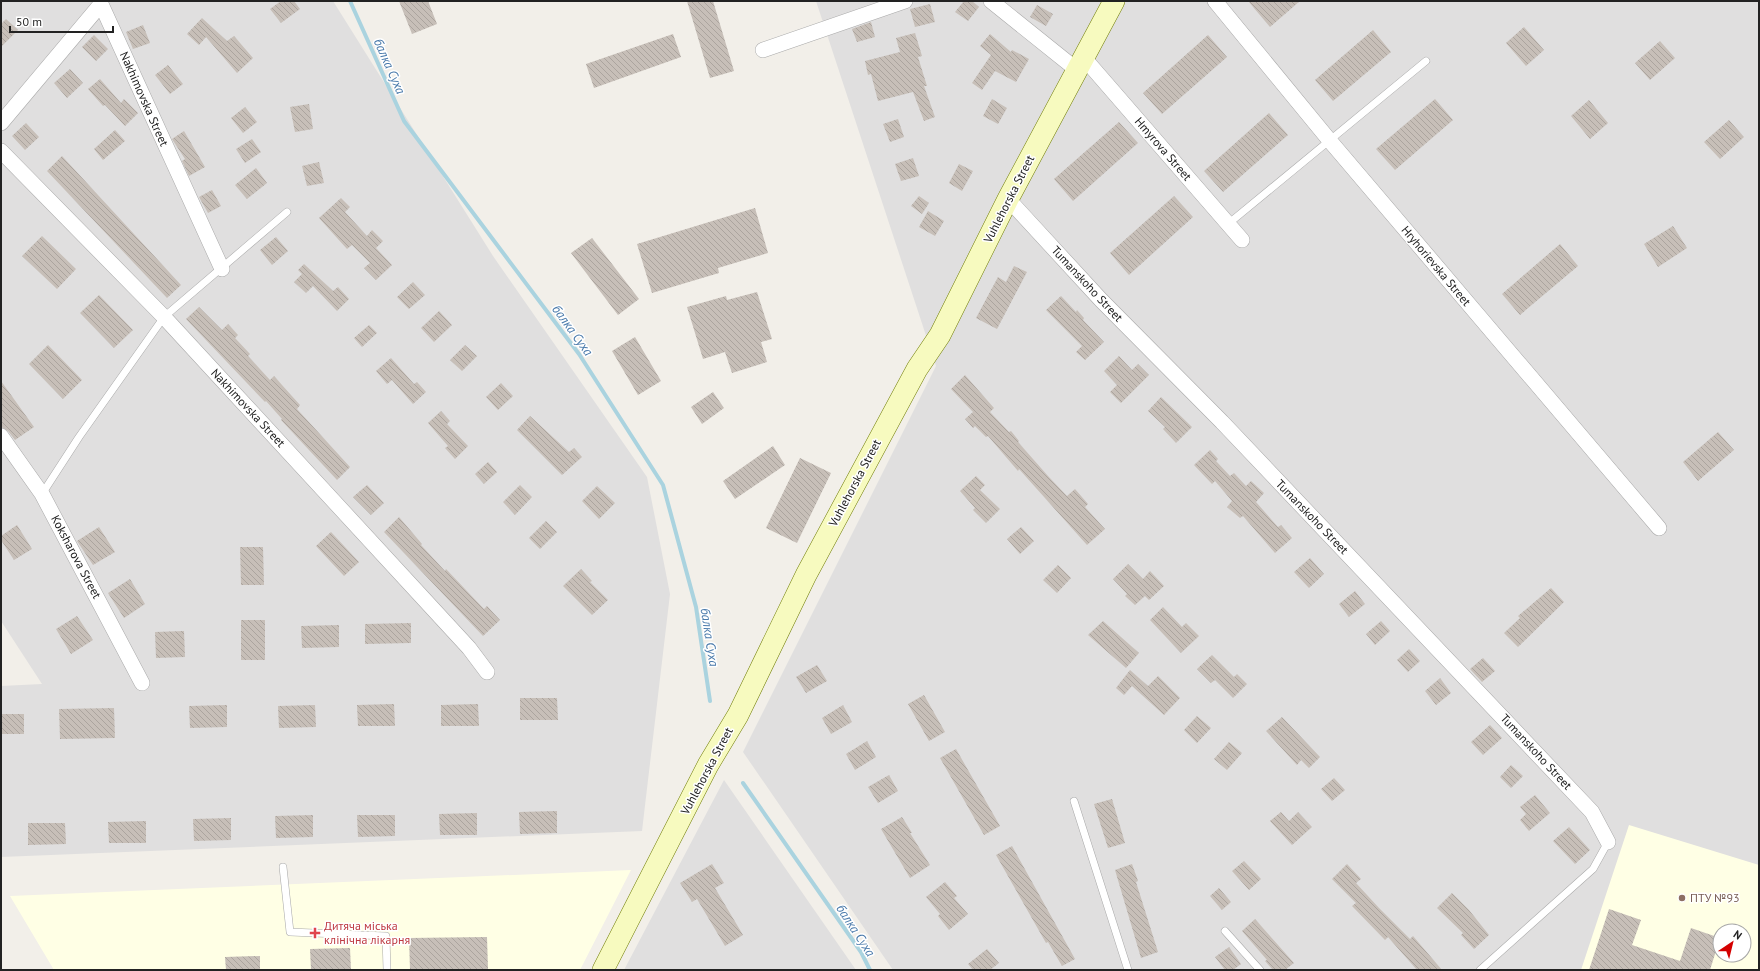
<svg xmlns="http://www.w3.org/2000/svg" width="1760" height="971" font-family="'PT Sans',sans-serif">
<defs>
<pattern id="building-back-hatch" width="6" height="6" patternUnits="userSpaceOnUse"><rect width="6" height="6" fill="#c7bfb8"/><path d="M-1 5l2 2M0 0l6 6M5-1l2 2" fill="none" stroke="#aba49e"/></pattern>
</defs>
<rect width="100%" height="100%" fill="#f2efe9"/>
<path fill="#e0dfdf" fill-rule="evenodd" d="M1,1H333L493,256L647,477L670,594L642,831L1,857V686L42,684L1,621Z
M816,1H1759V970H893L743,752L936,366ZM1720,931H1744V955H1720Z
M724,780L856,970H624Z"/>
<path fill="#ffffe5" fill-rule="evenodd" d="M1629,825L1759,865V970H1581ZM1720,931H1744V955H1720Z
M631,870L580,970H54L10,896Z"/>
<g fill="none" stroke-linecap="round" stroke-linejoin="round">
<path stroke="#aad3df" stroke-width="4" d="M350,1L404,121L579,354L663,485L696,607L710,701
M743,783L861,952L870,970"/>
</g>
<path fill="url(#building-back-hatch)" d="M281,1H294L300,9L281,23L270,9Z
M399,1H428L437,24L412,34Z
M687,1H713L734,71L710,78Z
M964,1H972L979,7L968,21L955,12Z
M1248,1H1300L1270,27Z
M930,4L935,22L915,27L910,9Z
M1037,5L1053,14L1046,26L1030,17Z
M202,18L227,41L234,36L253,58L237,73L206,37L199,45L187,34Z
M6,19L18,30L1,47V24Z
M871,22L875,37L857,42L852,29Z
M143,25L150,43L133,49L126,32Z
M1524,27L1544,50L1526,66L1506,43Z
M1373,30L1391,52L1333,101L1315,80Z
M915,33L922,56L918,57L927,86H924L935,117L924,121L913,92L878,101L871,74L868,75L865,61L900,52L896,38Z
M673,34L681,57L594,88L586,64Z
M990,34L1011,52L1012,50L1029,59L1016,82L995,71L982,90L972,83L991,55L980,46Z
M94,35L108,49L96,61L82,47Z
M1208,35L1227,57L1162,114L1143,93Z
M1660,41L1675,58L1650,80L1635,63Z
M168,65L183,84L170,94L155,75Z
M70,69L83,83L67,98L54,83Z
M100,79L121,103L124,99L138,113L125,126L105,105L103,106L88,89Z
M992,99L1007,108L998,124L983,116Z
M1435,99L1453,120L1395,170L1376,149Z
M1589,100L1608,123L1590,139L1571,116Z
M309,104L313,129L295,132L290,107Z
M245,107L257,122L243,133L231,118Z
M1269,113L1288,135L1223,192L1204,171Z
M898,119L904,137L890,142L883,124Z
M1729,120L1744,137L1720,159L1704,142Z
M1119,122L1138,143L1073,201L1054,179Z
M26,123L39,137L25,150L12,136Z
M115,130L125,141L103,160L94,149Z
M184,131L205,167L189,176L182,161L185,159L172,139Z
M252,139L261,152L245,163L236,149Z
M62,156L181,285L167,298L47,171Z
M913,158L919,176L901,181L895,164Z
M319,162L324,183L307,186L302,166Z
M959,164L973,171L962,191L949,183Z
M256,168L267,183L247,199L235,185Z
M212,190L221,206L208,213L199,197Z
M919,196L929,203L922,214L911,206Z
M1174,196L1193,217L1129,275L1110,253Z
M341,198L350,207L345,212L367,236L372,230L383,241L376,248L392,265L376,280L364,268L370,263L352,245L347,249L319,218Z
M755,208L768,253L718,268L719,273L652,293L637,244Z
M928,211L944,221L935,236L919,227Z
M1673,226L1687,248L1658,267L1644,244Z
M42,236L76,269L57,289L22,256Z
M276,237L288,251L272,265L260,250Z
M592,238L639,299L618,315L571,253Z
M1560,244L1578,266L1520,315L1502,294Z
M304,264L333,291L338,287L349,299L337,311L313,286L306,293L294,282L302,274L298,270Z
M1014,266L1027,272L997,329L976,318L998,277L1006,282Z
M413,282L425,295L409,309L397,297Z
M757,292L772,339L761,342L767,362L732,373L725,352L703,359L687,307L726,296L727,300Z
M99,295L133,330L114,348L80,313Z
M1061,296L1076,312L1077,310L1084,318L1083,320L1104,342L1085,360L1076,352L1082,346L1046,310Z
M199,307L222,330L228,324L238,335L235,338L250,354L248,356L270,380L274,376L282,385L300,405L297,409L350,467L337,480L281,420L282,419L266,401L265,402L186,319Z
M439,311L452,325L434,342L421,328Z
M369,325L377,333L362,347L354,338Z
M635,337L661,381L638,395L612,351Z
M48,345L82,380L63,399L29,364Z
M465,345L477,356L462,371L450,360Z
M1119,356L1132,370L1138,364L1149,375L1121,403L1110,392L1117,385L1104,371Z
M391,358L414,384L417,382L426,392L413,404L392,380L387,384L376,371Z
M965,375L994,408L990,412L1009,432L1011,431L1019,441L1018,442L1048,476L1067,496L1075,489L1088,504L1085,507L1105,529L1087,545L1019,469L1018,471L988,436L986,437L975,426L973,428L965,419L973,412L951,389Z
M1,381L34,427L15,440L8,431L1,427Z
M501,383L513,396L498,410L486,397Z
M713,392L724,408L702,424L691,407Z
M1161,397L1192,427L1176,443L1163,429L1165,427L1148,411Z
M441,411L450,421L447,424L468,446L455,459L445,448L448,446L428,423Z
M530,416L569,452L574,448L582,457L562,475L517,430Z
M1718,432L1734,450L1698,481L1683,462Z
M773,446L785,465L735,499L723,481Z
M1210,450L1218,459L1216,461L1230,476L1234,473L1246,486L1251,481L1264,493L1256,502L1278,527L1281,525L1292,538L1275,553L1243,516L1240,518L1227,507L1232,501L1215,481L1212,484L1194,465Z
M800,458L831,473L797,543L766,528Z
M488,462L497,472L484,484L475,474Z
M976,476L985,485L980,490L1000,509L986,523L973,510L975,508L960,491Z
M367,485L384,503L371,515L353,497Z
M520,485L532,497L515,515L503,502Z
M597,486L615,503L599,519L582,501Z
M399,517L422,544L421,545L445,571L446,569L484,609L487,606L500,620L483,636L384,532Z
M546,521L557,532L540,549L529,538Z
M17,525L32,549L14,560L1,540V536Z
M99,527L115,552L93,565L77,541Z
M1021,527L1034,541L1020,554L1007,539Z
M331,532L359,562L344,576L316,546Z
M240,547H263L264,585H241Z
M1310,558L1324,574L1309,588L1294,572Z
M1128,564L1143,579L1150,571L1164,586L1149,600L1145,596L1135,605L1125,596L1127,594L1113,579Z
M1058,565L1071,578L1057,593L1043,580Z
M581,569L592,581L590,582L608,600L592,615L563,586Z
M130,579L145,604L124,618L108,593Z
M1551,588L1564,602L1518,647L1504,633L1520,618L1518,616Z
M1355,591L1365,604L1349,617L1339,604Z
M1163,607L1182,627L1186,623L1199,636L1181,653L1150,620Z
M77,616L93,640L71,654L56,629Z
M241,620H265V660H241Z
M1103,621L1139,653L1126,668L1088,635Z
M1381,621L1390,631L1375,645L1366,634Z
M411,623V643L365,644V624Z
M339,625V647L302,648L301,626Z
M184,631L185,657L156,658L155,632Z
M1409,649L1420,661L1408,672L1397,660Z
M1212,655L1234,677L1237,674L1247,684L1233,698L1215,680L1211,683L1197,669Z
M1483,658L1495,671L1482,682L1470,669Z
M817,665L827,681L806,693L796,677Z
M1130,670L1148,686L1158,676L1180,698L1164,715L1132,686L1124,695L1116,688Z
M1440,678L1451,693L1436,705L1425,691Z
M924,695L945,732L929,741L908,704Z
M520,698H557L558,720H520Z
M394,704L395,726H358L357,705Z
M478,704L479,726H441V705Z
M227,705V727L190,728L189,706Z
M315,705L316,727L279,728L278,706Z
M843,705L852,722L831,734L822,718Z
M114,708L115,738L60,739L59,709Z
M1,714H24V734H1Z
M1197,716L1211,728L1197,743L1184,730Z
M1282,717L1320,757L1309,768L1301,760L1297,765L1266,731Z
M1490,725L1502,738L1483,755L1471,742Z
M867,741L876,757L855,770L846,754Z
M1229,742L1242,753L1227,770L1214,759Z
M956,749L1000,826L984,835L940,758Z
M1511,765L1523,776L1511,788L1500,777Z
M889,775L898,791L878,803L868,787Z
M1334,778L1345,790L1332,801L1321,789Z
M1535,795L1550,813L1529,831L1520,820L1526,814L1520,807Z
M1112,799L1125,843L1108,848L1094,804Z
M557,811V833L520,834L519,812Z
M1281,812L1289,821L1298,812L1312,827L1292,845L1270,821Z
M477,813V835H440L439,814Z
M313,815V837L276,838L275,816Z
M357,815H395V836L358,837Z
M902,817L912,833H910L930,865L910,878L881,829Z
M231,818V840L194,841L193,819Z
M146,821V843H109L108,822Z
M28,823H65L66,844L28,845Z
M1569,827L1590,850L1575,864L1553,841Z
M1012,846L1075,959L1062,966L1048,942L1046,943L996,855Z
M1244,861L1261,879L1249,890L1232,871Z
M712,864L724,883L715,888L743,935L725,946L697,899L692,902L680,883Z
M1132,864L1138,881L1136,882L1158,952L1141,958L1115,870Z
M1347,864L1361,879L1356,883L1379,908L1410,939L1413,936L1442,970H1417L1388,937L1385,940L1352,906L1356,903L1332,879Z
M945,882L957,896L954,898L968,914L949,930L938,916L940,914L926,897Z
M1219,888L1231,902L1222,910L1210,896Z
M1452,893L1469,910L1489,935L1474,949L1461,935L1463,933L1437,908Z
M1609,909L1641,920L1632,945L1680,961L1691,928L1720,938L1710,970H1589Z
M1255,919L1294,963L1285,970H1273L1265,961L1267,960L1242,931Z
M487,937L488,969L410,970L409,938Z
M1229,947L1241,964L1233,970H1225L1215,957Z
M350,948L351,970H311L310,949Z
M987,949L999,963L990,970H973L968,964Z
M260,956V970H226L225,957Z"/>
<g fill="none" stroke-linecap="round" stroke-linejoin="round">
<g stroke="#a9a9a9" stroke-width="8">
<path id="lane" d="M1228,224L1426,61
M42,494L79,437L164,317L287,212
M1074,801L1128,970
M283,867L290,932L386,936L387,970
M1225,931L1260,970
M1480,970L1593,869L1608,842"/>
</g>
<g stroke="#a9a9a9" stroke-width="16">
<path id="street" d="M991,1L1077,70
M1215,1L1330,141L1659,528
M763,50L905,1
M1084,58L1242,240
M1,123L101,4L222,269
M1,151L164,317L469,648L487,672
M1008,199L1101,300L1222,422L1592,812L1608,842
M1,436L42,494L142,683"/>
</g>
<g stroke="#707d05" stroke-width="22">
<path id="secondary" d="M603,970L708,765L738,715L806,575L917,369L940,335L1008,199L1114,1"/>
</g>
<use href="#lane" stroke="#fff" stroke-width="7"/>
<use href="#street" stroke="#fff" stroke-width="15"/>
<use href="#secondary" stroke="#f7fabf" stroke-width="21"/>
</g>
<circle fill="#8d6e63" stroke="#fff" stroke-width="1.5" cx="1682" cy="898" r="4"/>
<path fill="#e0444e" stroke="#fff" stroke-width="1.5" d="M313 927h4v4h4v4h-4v4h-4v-4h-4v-4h4z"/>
<g text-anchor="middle" stroke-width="3" stroke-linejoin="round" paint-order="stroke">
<g font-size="12" fill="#222" stroke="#fff">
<text transform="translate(144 99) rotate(66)" y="4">Nakhimovska Street</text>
<text transform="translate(1163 149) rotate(49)" y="4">Hmyrova Street</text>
<text transform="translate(1009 199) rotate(-63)" y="4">Vuhlehorska Street</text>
<text transform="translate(1436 266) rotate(50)" y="4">Hryhorievska Street</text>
<text transform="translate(1087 284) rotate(47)" y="4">Tumanskoho Street</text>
<text transform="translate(248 408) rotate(47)" y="4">Nakhimovska Street</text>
<text transform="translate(855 483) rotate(-62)" y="4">Vuhlehorska Street</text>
<text transform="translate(1312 517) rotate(46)" y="4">Tumanskoho Street</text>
<text transform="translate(76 557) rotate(62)" y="4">Koksharova Street</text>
<text transform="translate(1536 752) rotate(47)" y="4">Tumanskoho Street</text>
<text transform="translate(707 771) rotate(-62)" y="4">Vuhlehorska Street</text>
</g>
<g font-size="12" fill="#785e54" stroke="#fff" text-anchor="start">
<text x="1690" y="902">ПТУ №93</text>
</g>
<g font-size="12" fill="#be3a42" stroke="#fff" text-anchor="start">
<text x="324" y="930">Дитяча міська<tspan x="324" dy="14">клінічна лікарня</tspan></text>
</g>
<g font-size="13" font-style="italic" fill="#4a7aab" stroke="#fff">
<text transform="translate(390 66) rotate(66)" y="5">балка Суха</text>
<text transform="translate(573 330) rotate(54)" y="5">балка Суха</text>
<text transform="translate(710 637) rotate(81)" y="5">балка Суха</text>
<text transform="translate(856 930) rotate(57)" y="5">балка Суха</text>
</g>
</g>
<rect width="1760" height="971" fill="none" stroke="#222222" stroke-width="4"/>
<g transform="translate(1732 943) rotate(35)"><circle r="19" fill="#ffffff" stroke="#a7a7a7"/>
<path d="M0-3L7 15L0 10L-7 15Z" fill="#d40000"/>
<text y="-6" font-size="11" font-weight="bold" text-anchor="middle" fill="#222222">N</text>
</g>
<path d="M10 26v6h103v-6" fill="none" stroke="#222222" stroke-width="2"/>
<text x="16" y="26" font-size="12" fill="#222222" stroke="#ffffff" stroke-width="3" paint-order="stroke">50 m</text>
</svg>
